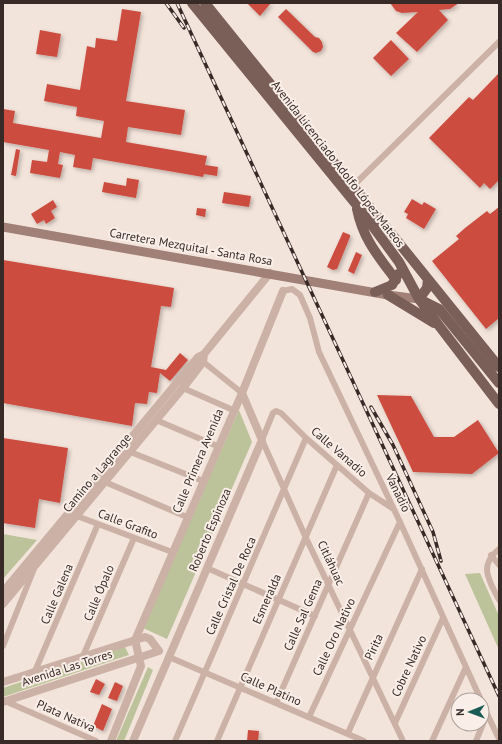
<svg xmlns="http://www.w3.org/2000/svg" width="502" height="744" font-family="'PT Sans',sans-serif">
<defs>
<filter id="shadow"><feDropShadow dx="2" dy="2" stdDeviation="2" flood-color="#0004"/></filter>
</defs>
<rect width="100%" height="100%" fill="#f3e4db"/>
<path fill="#bcc39a" d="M239,410L252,442L167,639L143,628Z
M3,534L37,540L3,579Z
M480,573L499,616V650L465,574Z
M125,647L129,655L3,697V688Z
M148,667L153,670L124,741H116Z"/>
<path fill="#cc4d40" filter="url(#shadow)" d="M247,3H271L260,16Z
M390,3H459L450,9L439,10L448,20L417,52L396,33L418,12L402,13L396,11Z
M122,9L141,12L126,101L185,110L181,135L128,127L126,142L207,156L205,165L218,167L217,176L204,174L203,177L93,158L91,170L73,167L75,155L60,152L58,164L63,165L60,178L30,173L32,160L47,162L49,150L3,142V109L15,111L13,123L101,138L104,121L76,116L77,107L44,101L47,84L80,90L87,46L95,48L96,38L117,41Z
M286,9L315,37L319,38L322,42L323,47L321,51L316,53L313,52L278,17Z
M40,30L61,34L57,57L36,54Z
M391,40L409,59L391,76L373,58Z
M499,73V180L490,189L484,183L480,188L429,138L469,97L473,100Z
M16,149L20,150L16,176L11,175Z
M127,178L139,180L136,198L102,192L104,182L126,186Z
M224,192L251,196L249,207L222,203Z
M412,199L422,205L424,202L436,209L424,229L406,218L408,214L404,212Z
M53,200L57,207L51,211L55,218L46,224L44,220L37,224L31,214Z
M499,207V318L486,329L432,261L459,239L456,236L465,228L487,211L490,214Z
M197,208L206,209L205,217L196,215Z
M343,232L350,235V237L337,269L333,270L327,267Z
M356,252L362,255L354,274L348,271Z
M3,260L174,288L171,307L161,306L151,367L166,370L180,353L188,360L170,381L160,373L157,393L149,392L147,404L135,403L132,426L3,403Z
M377,395L411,396L434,437H454L478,420L499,453L472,474L413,472Z
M3,438L68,448L60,503L39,499L35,528L3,523Z
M96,679L105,684L99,695L90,692Z
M115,682L123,686L117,701L108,698Z
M102,704L112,709L103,731L93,726Z
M248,730L259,731L258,741H247Z"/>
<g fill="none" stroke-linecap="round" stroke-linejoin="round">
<path stroke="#ccb2a6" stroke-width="6" d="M353,186L499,42
M283,291L292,289L300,295L310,318L319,352L400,522L481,700
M201,360L242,393
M183,388L233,410
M156,420L217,446
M128,451L203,481
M105,482L187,517
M392,508L369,493L306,438L281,413L276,411L273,413L262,440L306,538L403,741
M77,516L172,552
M499,549C478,566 489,580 499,600
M491,555L499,565
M207,568L315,616
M3,646L34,569
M83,656L134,538
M169,657L364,741
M35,671L98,524
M5,701L96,741
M276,703L369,493
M482,703L499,739
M309,717L400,522
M395,723L443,618
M348,733L422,569
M175,741L306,438
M217,741L337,465
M432,741L466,667
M476,741L487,714"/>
<path stroke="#ccb2a6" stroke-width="8" d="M3,592L189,368L198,357L204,354L270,273
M3,604L183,388L203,362L204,354
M135,640L242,393L283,291
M3,682L145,637L150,639L159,651L3,702
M111,741L141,666L135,640
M133,741L262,440L242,393"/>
<path stroke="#a08077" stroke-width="9" d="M3,227L388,295L419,299"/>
<path stroke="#7a5e58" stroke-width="10" d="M192,3L360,209L399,262L419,299L440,327L499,404
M205,3L499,367
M357,209C363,239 378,256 396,280
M375,292L392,285L398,274
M388,295L434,323
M419,299L439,309L499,383
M419,299L427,288L428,279"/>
<g stroke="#382a27" stroke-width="3.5">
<path id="rail" d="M166,3L184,28
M177,3L499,696
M371,407L393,445L433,532L441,561"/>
</g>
<use href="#rail" stroke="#faefe8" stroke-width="2" stroke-dasharray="6" stroke-linecap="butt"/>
</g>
<g text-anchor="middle" stroke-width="4" stroke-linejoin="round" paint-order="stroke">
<g font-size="12" fill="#382a27" stroke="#faefe8">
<text transform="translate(338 164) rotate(52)" y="4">Avenida Licenciado Adolfo López Mateos</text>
<text transform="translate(191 247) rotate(10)" y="4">Carretera Mezquital - Santa Rosa</text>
<text transform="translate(339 452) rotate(41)" y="4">Calle Vanadio</text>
<text transform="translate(198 461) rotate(-67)" y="4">Calle Primera Avenida</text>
<text transform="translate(97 473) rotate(-50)" y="4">Camino a Lagrange</text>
<text transform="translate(398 493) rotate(64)" y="4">Vanadio</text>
<text transform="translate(128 524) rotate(21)" y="4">Calle Grafito</text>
<text transform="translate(210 530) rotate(-67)" y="4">Roberto Espinoza</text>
<text transform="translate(331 563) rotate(65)" y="4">Citláhuac</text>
<text transform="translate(231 586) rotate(-66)" y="4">Calle Cristal De Roca</text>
<text transform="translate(99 593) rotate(-67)" y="4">Calle Ópalo</text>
<text transform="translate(57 594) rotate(-67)" y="4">Calle Galena</text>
<text transform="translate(267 599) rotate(-66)" y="4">Esmeralda</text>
<text transform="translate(303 615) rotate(-66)" y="4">Calle Sal Gema</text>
<text transform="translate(334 637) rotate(-65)" y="4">Calle Oro Nativo</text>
<text transform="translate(374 647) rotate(-65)" y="4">Pirita</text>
<text transform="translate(409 666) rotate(-65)" y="4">Cobre Nativo</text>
<text transform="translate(67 668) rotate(-18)" y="4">Avenida Las Torres</text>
<text transform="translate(271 689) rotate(24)" y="4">Calle Platino</text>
<text transform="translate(66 716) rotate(24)" y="4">Plata Nativa</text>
</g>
</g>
<rect width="502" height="744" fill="none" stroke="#382a27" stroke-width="8"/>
<g transform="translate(470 712) rotate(269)"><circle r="19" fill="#faefe8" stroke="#aca09b"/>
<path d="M0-3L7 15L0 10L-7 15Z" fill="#1b5b56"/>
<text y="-6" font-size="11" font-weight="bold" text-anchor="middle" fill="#382a27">N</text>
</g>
</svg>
